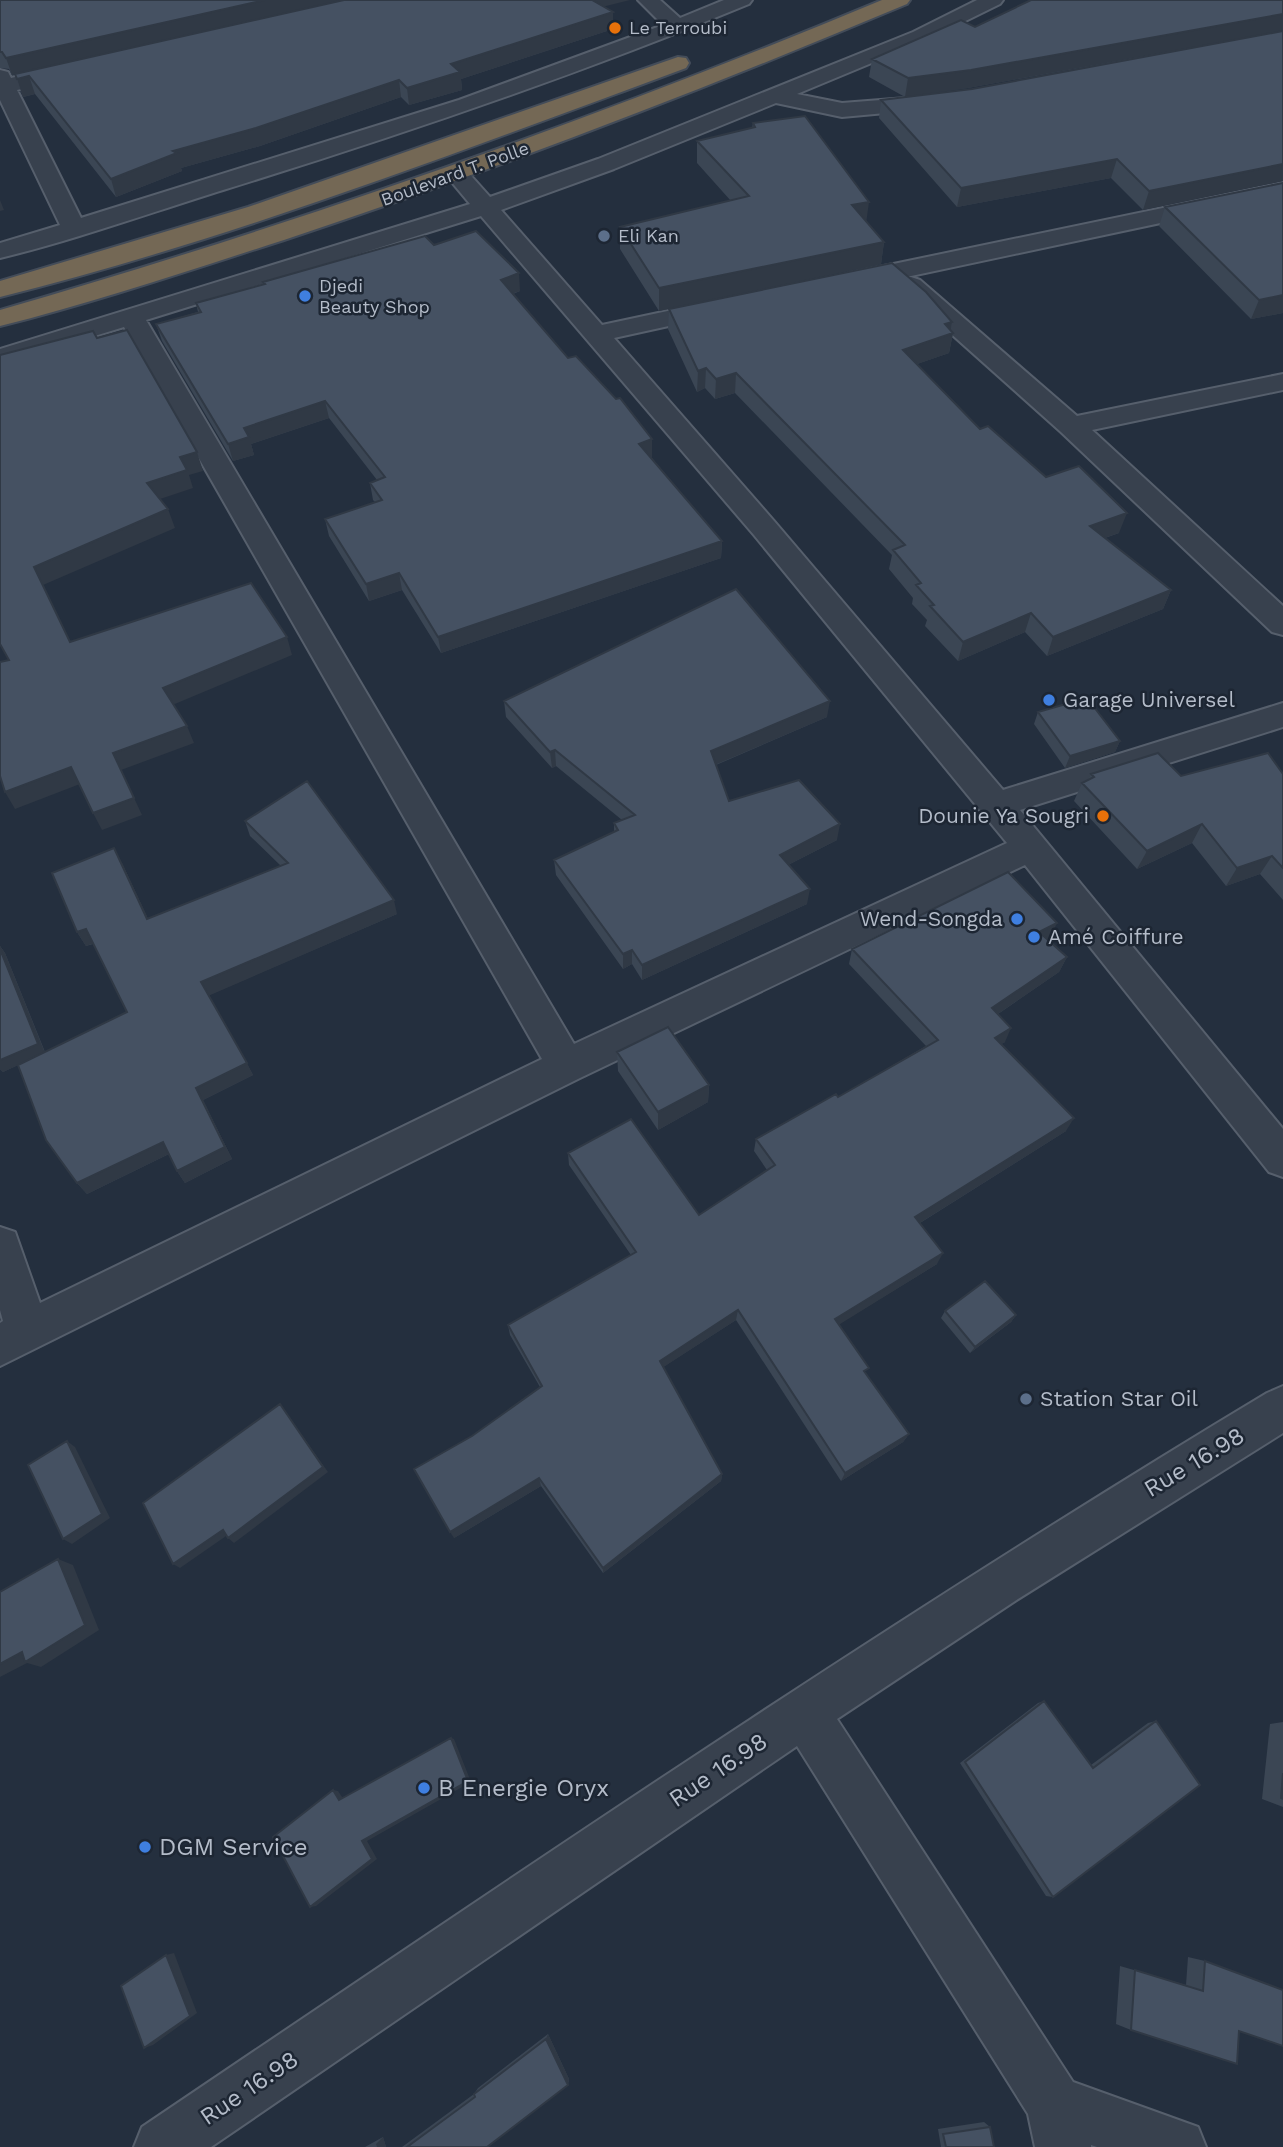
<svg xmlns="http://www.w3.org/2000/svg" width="1283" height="2147" font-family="'Work Sans',sans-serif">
<rect width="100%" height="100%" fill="#242f3e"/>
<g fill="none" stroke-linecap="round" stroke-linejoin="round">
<g stroke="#565f6c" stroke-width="4">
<path id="minor" d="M638,0H660L680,18L724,0H752L749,4C577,75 401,135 223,190C149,213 75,240 0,258V243L60,225L0,100V70L8,72L11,78L67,65L75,67L78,72L75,77L17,90L81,218L459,100L663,25Z
M977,0H1003L1000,4L927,40L797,94L842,103L932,96L940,98L943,103L940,108L842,117L776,103L614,169L501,210L602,325L719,300L728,303L732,308L728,313L614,338L774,521L1003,790L1283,703V727L1020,810L1283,1129V1177L1269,1172L1025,865L580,1078L0,1366V1323L3,1321L0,1310V1227L15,1232L40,1303L542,1059L124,327L0,365V349L470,204L445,174L449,169H465L490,197L598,159L913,32ZM481,216L754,535L1007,843L574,1044L146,320Z
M1283,183V197L850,289L841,286L837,281L841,276L850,273Z
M911,277L920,280L1077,416L1283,374V390L1092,430L1283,606V635L1272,632L1061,432L902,290L898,285L902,280Z
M1283,1386V1433L1015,1601L837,1719L1073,2082L1198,2127L1206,2147H1097L1091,2145V2147H1035L1028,2114L797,1746L211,2147H134L142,2127C514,1876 883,1624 1267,1393Z"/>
</g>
<g stroke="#434c59" stroke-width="4">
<path id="highway" d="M882,0H910L907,4C702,90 495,170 284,240C190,270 96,302 0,326V310C300,223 594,120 882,0Z
M678,57L686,58L689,63L686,68C461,151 233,239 0,297V281L248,207Z"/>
</g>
<use href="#minor" fill="#38414e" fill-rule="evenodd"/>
<use href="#highway" fill="#746855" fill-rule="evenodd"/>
</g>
<path fill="#3b4654" d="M0,0L604,6L613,29L461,79L462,90L409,105L401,97L260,146L181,168L182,171L116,197L35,94L23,97L15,74L12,75L9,69L0,68Z
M1283,0L1143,210L1111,178L957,207L879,118L881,100L972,89L1192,48L968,88L905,97L869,77L872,59L975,27Z
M753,123L867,222L884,242L881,264L659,311L620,249V227L731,201L697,163V141L752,128Z
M1283,183V313L1251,319L1159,226L1165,207Z
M434,245L520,291L513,294L652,456L651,457L722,541L721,558L441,653L402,590L369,601L329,536L325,519L375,502L373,500L370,483L377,480L329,418L251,444L254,455L233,461L162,341L156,324L198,312L196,303L264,284L263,282Z
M669,309L952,322L951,330L953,333L949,353L917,364L980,429L1046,477L1119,533L1105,538L1171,590L1163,609L1047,656L1025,632L958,661L925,626L927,620L912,604L913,598L889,569L892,555L735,393L715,399L705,388L697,392L668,329Z
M504,701L827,717L716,765L729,801L837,840L788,865L807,904L642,980L632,964L623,969L556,875L554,860L614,832V823L622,820L556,766L552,768L506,717Z
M1038,712L1120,741L1115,752L1065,768L1034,724Z
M1091,774L1181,776L1283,774V900L1260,874L1226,886L1192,843L1137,869L1074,801L1082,783L1089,779Z
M245,821L397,914L209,995L253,1075L203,1100L232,1159L185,1183L177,1171L169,1154L87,1194L77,1183L18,1065L3,1072L0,1069V946L5,953L45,1052L127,1012L93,944L86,946L77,932L122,863L148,919L281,866L250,836Z
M1050,938L1047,940L1067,957L1059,972L998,1014L1005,1042L1001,1044L1066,1131L920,1223L937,1264L839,1324L866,1374L909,1434L903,1442L841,1481L736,1320L663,1367L722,1474L721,1481L603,1573L541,1486L454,1538L540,1387L510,1335L508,1325L631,1255L569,1165L568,1153L699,1215L767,1170L754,1151L756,1139L838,1097L926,1046L849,964L852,949Z
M617,1052L709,1085L708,1102L658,1130L618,1071Z
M945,1311L1016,1315L1011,1322L970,1353L941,1318Z
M1044,1701L1091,1765L1148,1723L1156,1721L1053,1897L1046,1896L960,1763L1038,1703Z
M1283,1722V1807L1262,1799L1270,1724Z
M1188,1957L1205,1961L1239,2031L1131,2030L1116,2024L1120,1966L1186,1985Z
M548,2034L569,2079L568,2085L487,2147H402L474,2094L478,2088Z
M984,2122L990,2127L994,2147H941L938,2129Z
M383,2137L386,2147H365Z"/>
<path fill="#303945" d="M265,0H344L12,75L6,58Z
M582,0H630L582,12Z
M613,12V29L461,79L462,90L409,105L407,88L451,64Z
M1283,14V31L968,88L905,97L908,78Z
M29,76L35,94L23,97L17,79Z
M399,80L401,97L260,146L181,168L182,171L116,197L111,179L173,151Z
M1117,159L1111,178L957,207L961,188Z
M1283,164V181L1143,210L1149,191Z
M0,200L4,210L0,211Z
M869,202L866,224L852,205Z
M884,242L881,264L659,311V288Z
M519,273L520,291L502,297L501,280Z
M1283,295V313L1251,319L1259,300Z
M952,322L950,334L953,333L949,353L900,370L903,350L945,324Z
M706,368L705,388L697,392L698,371Z
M736,373L735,393L715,399L716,379Z
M325,401L329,418L251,444L254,455L233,461L228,444L244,428Z
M652,439V456L639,461V444Z
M197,452L203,471L189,475L193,488L154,501L147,483L180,457Z
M168,509L175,528L43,585L34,567Z
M1127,513L1119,533L1083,545L1090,526Z
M722,541L721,558L441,653L438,637Z
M399,573L402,590L369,601L366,584Z
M1171,590L1163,609L1047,656L1053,637Z
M1031,613L1025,632L958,661L963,642Z
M287,637L292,655L170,706L163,688Z
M830,701L827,717L710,767L711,751Z
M187,726L194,743L121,770L142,815L102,830L93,813L113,753Z
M1120,741L1115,752L1065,768L1070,756Z
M555,750L556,766L552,768L550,752Z
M71,767L80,784L15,809L5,792Z
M840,824L837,840L778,870L780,855Z
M1202,824L1192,843L1137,869L1147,851Z
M114,848L122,863L155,933L147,919Z
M1272,856L1260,874L1226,886L1237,868Z
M810,889L807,904L642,980V965Z
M394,900L397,914L208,996L201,982Z
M1057,923L1050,938L1033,947L1039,932Z
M86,929L94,943L86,946L77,932Z
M0,946L5,953L45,1053L3,1072L0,1069Z
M632,950V964L623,969V954Z
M1067,957L1059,972L986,1022L992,1008Z
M1011,1028L1005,1042L989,1052L995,1038Z
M247,1063L253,1075L203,1100L232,1159L185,1183L177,1171L196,1088Z
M709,1085L708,1102L658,1130V1112Z
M1074,1118L1066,1131L910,1229L915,1217Z
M163,1142L171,1153L87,1194L77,1183Z
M943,1253L937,1264L832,1329L835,1319Z
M738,1310L736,1320L659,1370L660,1361Z
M1016,1315L1011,1322L970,1353L975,1347Z
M280,1404L328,1472L234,1543L228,1538Z
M909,1434L903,1442L841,1481L845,1473Z
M67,1441L75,1447L110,1518L72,1544L63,1539Z
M722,1474L721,1481L603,1573V1568Z
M539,1478L541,1486L454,1538L450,1532Z
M223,1530L229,1534L180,1568L173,1564Z
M58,1559L73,1565L99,1630L41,1667L27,1663L0,1677V1664Z
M451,1738L454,1739L471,1782L367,1841L377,1859L316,1906L310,1907L362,1841Z
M333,1790L338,1791L344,1800H339Z
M174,1953L197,2013L153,2045L144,2048L166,1955Z
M548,2034L569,2079L568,2085L546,2039Z
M383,2137L386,2147H377L376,2144Z"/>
<path fill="#455162" stroke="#303945" stroke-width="2" d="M0,0H265L6,58L2,52H0Z
M344,0H592L613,12L451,64L460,72L407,88L399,80L256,128L173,151L177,153L111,179L29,76L17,79L15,74Z
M1031,0H1283V14L971,70L908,78L872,59L961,20L975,27Z
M1283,31V164L1149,191L1117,159L961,188L881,100L972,89Z
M805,116L869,202L852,205L884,242L659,288L620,227L749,196L697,141L755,127L753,123Z
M1283,183V295L1259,300L1165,207Z
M476,231L519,273L501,280L568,358L576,356L616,399L620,398L652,439L639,444L722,541L438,637L399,573L366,584L325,519L382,500L370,483L385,477L325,401L244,428L249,437L228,444L156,324L201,312L196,303L265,284L263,282L425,236L434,245Z
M892,263L926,292L952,322L945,324L953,333L903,350L980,429L988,426L1046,477L1079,466L1127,513L1090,526L1171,590L1053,637L1031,613L963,642L930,606L934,605L916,585L921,583L893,550L905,545L736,373L716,379L706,368L698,371L669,309Z
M127,330L197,452L180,457L187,470L147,483L168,509L34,567L70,642L251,583L287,637L163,688L187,726L113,753L134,798L93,813L71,767L5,792L0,776V662L9,660L0,644V355L93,331L97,338Z
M736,589L830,701L711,751L729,801L799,780L840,824L780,855L810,889L642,965L632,950L623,954L554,860L618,830L614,823L635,815L555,750L550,752L504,701Z
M1087,698L1120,741L1070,756L1038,712Z
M1158,753L1181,776L1268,753L1283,774V868L1272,856L1237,868L1202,824L1147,851L1082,783L1094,777L1091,774Z
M307,781L394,900L201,982L247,1063L196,1088L225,1147L177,1171L163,1142L77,1183L46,1140L18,1065L127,1012L86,929L77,932L52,873L114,848L147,919L288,863L245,821Z
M1008,872L1057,923L1039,932L1067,957L992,1008L1011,1028L995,1038L1074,1118L915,1217L943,1253L835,1319L869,1368L864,1371L909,1434L845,1473L738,1310L660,1361L722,1474L603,1568L539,1478L450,1532L414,1469L472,1436L542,1386L508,1325L636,1252L568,1153L631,1119L699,1215L775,1165L756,1139L836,1094L838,1097L938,1040L852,949Z
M0,949L38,1044L0,1060Z
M668,1027L709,1085L658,1112L617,1052Z
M985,1281L1016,1315L975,1347L945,1311Z
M280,1404L323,1467L228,1538L223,1530L173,1564L143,1503Z
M67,1441L102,1514L63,1539L28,1465Z
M58,1559L85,1625L25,1662L22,1652L0,1664V1592Z
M1044,1701L1093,1768L1156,1721L1200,1785L1053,1897L965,1762Z
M451,1738L468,1781L362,1841L372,1859L310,1907L273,1837L333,1790L339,1800Z
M1283,1773V1799L1281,1798Z
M166,1955L190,2016L144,2048L121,1986Z
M1205,1961L1283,1990V2046L1239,2031L1237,2064L1131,2030L1135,1970L1203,1991Z
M546,2039L568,2085L487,2147H407L475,2097L474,2094Z
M990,2127L994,2147H946L943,2134Z"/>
<g fill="#e8710a" stroke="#1d2633" stroke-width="2.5">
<circle cx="615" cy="28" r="7"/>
<circle cx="1103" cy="816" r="7"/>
</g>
<g fill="#5c6f8a" stroke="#1d2633" stroke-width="2.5">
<circle cx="604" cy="236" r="7"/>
<circle cx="1026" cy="1399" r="7"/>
</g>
<g fill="#3f7fe0" stroke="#1d2633" stroke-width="2.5">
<circle cx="305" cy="296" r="7"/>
<circle cx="1049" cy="700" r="7"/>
<circle cx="1017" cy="919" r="7"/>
<circle cx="1034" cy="937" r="7"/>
<circle cx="424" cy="1788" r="7"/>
<circle cx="145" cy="1847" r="7"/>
</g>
<g text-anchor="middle" stroke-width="5" stroke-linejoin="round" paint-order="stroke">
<g font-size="18" fill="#b4bcc9" stroke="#1d2633" text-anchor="start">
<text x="629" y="34">Le Terroubi</text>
<text x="618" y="242">Eli Kan</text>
<text x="319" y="292">Djedi<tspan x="319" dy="21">Beauty Shop</tspan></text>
</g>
<g font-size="18" fill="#b4bcc9" stroke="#1d2633">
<text transform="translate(455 174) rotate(-20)" y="6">Boulevard T. Polle</text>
</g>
<g font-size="21" fill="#b4bcc9" stroke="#1d2633" text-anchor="start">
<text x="1063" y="707">Garage Universel</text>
<text x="1089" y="823" text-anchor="end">Dounie Ya Sougri</text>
<text x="1003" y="926" text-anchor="end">Wend-Songda</text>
<text x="1048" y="944">Amé Coiffure</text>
<text x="1040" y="1406">Station Star Oil</text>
</g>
<g font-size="24" fill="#b4bcc9" stroke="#1d2633">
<text transform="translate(1194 1462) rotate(-31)" y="8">Rue 16.98</text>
<text transform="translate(718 1770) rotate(-34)" y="8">Rue 16.98</text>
<text transform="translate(249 2088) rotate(-34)" y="8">Rue 16.98</text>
</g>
<g font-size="24" fill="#b4bcc9" stroke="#1d2633" text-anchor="start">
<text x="438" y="1796">B Energie Oryx</text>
<text x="159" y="1855">DGM Service</text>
</g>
</g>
</svg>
